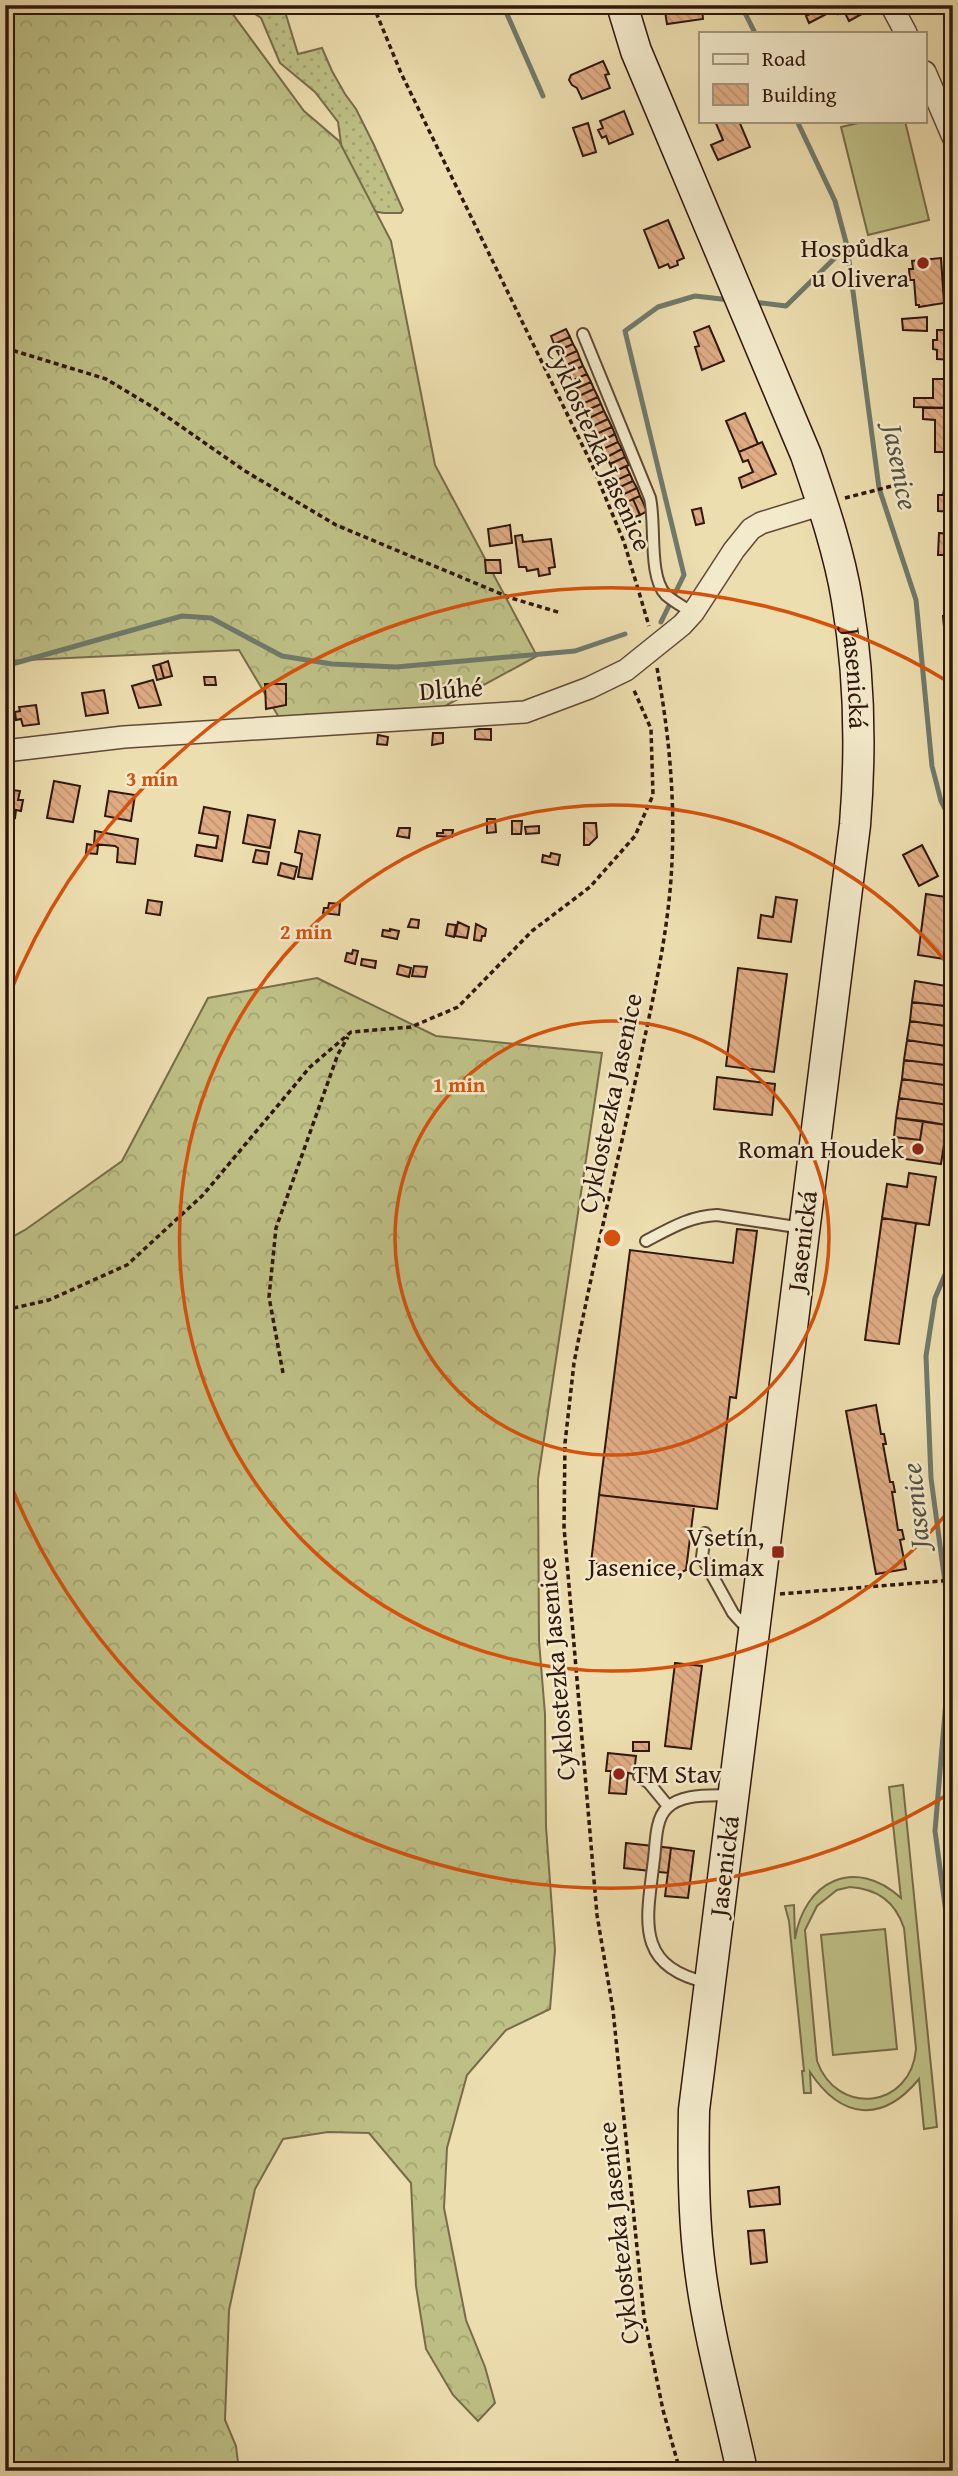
<svg xmlns="http://www.w3.org/2000/svg" width="958" height="2476" font-family="'Gentium Book Plus',serif">
<defs>
<pattern id="grass-dots" width="8" height="8" patternUnits="userSpaceOnUse" patternTransform="scale(1.75)"><rect width="8" height="8" fill="#bec086"/><path d="M2 2h.1M6 6h.1" fill="none" stroke="#a4a472" stroke-width="1.8" stroke-linecap="round"/></pattern>
<pattern id="forest-crowns" width="20" height="18" patternUnits="userSpaceOnUse" patternTransform="scale(1.75)"><rect width="20" height="18" fill="#bec086"/><path d="M2 6a3 3 0 1 1 6 0M12 15a3 3 0 1 1 6 0" fill="none" stroke="#a4a472"/></pattern>
<pattern id="building-back-hatch" width="6" height="6" patternUnits="userSpaceOnUse" patternTransform="scale(1.75)"><rect width="6" height="6" fill="#dfac84"/><path d="M-1 5l2 2M0 0l6 6M5-1l2 2" fill="none" stroke="#c09371"/></pattern>
</defs>
<rect width="100%" height="100%" fill="#eddeaf"/>
<filter id="stains"><feTurbulence type="fractalNoise" baseFrequency=".00286" numOctaves="4"/><feColorMatrix values="0 0 0 0 .2 0 0 0 0 .09 0 0 0 0 .02 0 0 0 .5 -.17"/></filter>
<radialGradient id="worn" r=".72"><stop offset=".6" stop-color="#630" stop-opacity="0"/><stop offset="1" stop-color="#630" stop-opacity=".3"/></radialGradient>
<path fill="url(#grass-dots)" stroke="#776c4a" stroke-width="2" d="M242,5H283L298,54L322,48L332,71L345,94L356,109L374,145L403,210L401,213H384L372,211L343,158L338,122L315,92L280,63L261,18Z"/>
<path fill="url(#forest-crowns)" stroke="#776c4a" stroke-width="2" d="M5,5H226L304,111L339,141L391,241L435,465L537,656L403,729L287,731L239,650L5,661Z
M317,978L436,1036L602,1053L538,1479L539,1641L545,1714L546,1827L555,1950L550,2009L506,2030L467,2075L447,2148L444,2208L466,2320L485,2367L495,2403L478,2421L453,2395L426,2349L416,2286L411,2183L369,2133L328,2132L283,2139L255,2189L229,2310L225,2420L236,2446L239,2471H5V1241L25,1230L122,1161L208,998Z"/>
<path fill="#bec086" stroke="#776c4a" stroke-width="2" fill-rule="evenodd" d="M867,121H905L929,220L868,235L841,127Z
M903,1785L937,2127L924,2129L919,2079C882,2124 841,2119 810,2072L811,2093H804L802,2071H804L789,1921L785,1906L794,1905L795,1939C804,1881 855,1856 901,1898L889,1787ZM850,1887C877,1889 895,1901 904,1928L916,2049C911,2109 837,2117 817,2061L805,1930L817,1906L837,1890Z
M885,1929L897,2049L833,2055L821,1935Z"/>
<g fill="none" stroke-linecap="round" stroke-linejoin="round">
<path stroke="#6f7a6c" stroke-width="5" d="M503,5L543,96
M741,5L755,33
M797,121L835,201L847,246L879,488L916,600L932,766L941,801L953,825
M753,302L786,306L847,246
M661,622L684,575L625,331L658,307L695,296L730,300
M5,666L182,616L211,618L282,656L332,664L396,667L575,651L625,634
M953,1256L935,1298L926,1356L931,1478L950,1620L948,1677L935,1831L953,1965"/>
</g>
<path fill="url(#building-back-hatch)" stroke="#30170d" stroke-width="2" d="M664,5H688V9L702,8L703,19L667,24Z
M826,5H866L869,10L849,21L844,11L838,14L836,9L809,23L806,16Z
M603,61L609,74L605,75L610,88L582,99L577,88L572,85L569,80L571,75Z
M624,111L633,134L609,144L606,136L602,138L598,130L603,128L600,121Z
M715,121H739L750,147L718,160L711,145L723,140Z
M588,123L596,152L583,156L573,128Z
M668,220L684,258L677,261L678,265L670,268L668,264L659,268L644,230Z
M941,258L944,303L919,307V305H916L914,280H910L909,269H913L912,261Z
M927,317V331L903,330L902,319Z
M709,326L724,361L702,370L695,347L699,346L694,332Z
M566,329L570,337L554,344L551,336Z
M937,330H953V360L937,359V350L933,349V340H937Z
M570,337L573,344L557,351L554,344Z
M573,344L577,351L561,358L557,351Z
M577,351L580,359L564,366L561,358Z
M580,359L583,366L568,373L564,366Z
M583,366L587,374L571,381L568,373Z
M587,374L591,382L575,389L571,381Z
M933,379H953V408L914,407V398H933Z
M591,382L594,389L579,396L575,389Z
M594,389L598,397L582,404L579,396Z
M598,397L601,404L585,411L582,404Z
M601,404L604,411L589,418L585,411Z
M923,408H953V452H935V420L923,419Z
M604,411L608,419L593,426L589,418Z
M745,413L758,444L739,452L726,421Z
M608,419L612,427L596,434L593,426Z
M612,427L615,434L600,442L596,434Z
M615,434L618,442L603,449L600,442Z
M618,442L622,449L607,457L603,449Z
M762,442L776,474L742,488L739,478L753,472L748,460L743,462L739,452Z
M622,449L625,457L610,464L607,457Z
M625,457L629,465L614,472L610,464Z
M626,466L630,474L615,481L611,473Z
M630,474L633,481L618,488L615,481Z
M633,481L637,488L622,495L618,488Z
M637,488L640,496L625,503L622,495Z
M944,490H953V512L938,511V495H943Z
M640,496L647,511L640,515L633,499Z
M633,499L640,515L632,518L625,503Z
M701,508L704,523L696,525L692,510Z
M510,525L512,543L490,546L488,529Z
M939,533L953,534V555H938Z
M522,535L523,542L551,539L555,567L549,568L550,574L539,576L538,569L527,571L526,567H519L515,536Z
M485,560H500L501,573H486Z
M953,615V626L944,627L943,616Z
M953,626V636L945,637L944,627Z
M168,661L172,676L164,678L160,664Z
M160,664L164,678L157,680L153,666Z
M204,677H215L216,685H205Z
M153,680L161,705L139,708L132,686Z
M265,684H286V705L266,709Z
M104,690L108,713L86,716L82,693Z
M36,705L39,724L23,726L21,719L16,720L15,712L20,711L19,707Z
M479,729H491V740L475,739V730Z
M433,733H443V743L432,745Z
M378,735L388,737L387,745L377,744Z
M54,781L80,786L73,822L47,818Z
M5,789L20,791L18,800H23L21,811L16,810L15,818L8,817L5,829Z
M109,791L135,795L131,821L105,816Z
M204,807L230,812L222,861L195,856L197,845L216,848L218,836L199,833Z
M248,815L275,820L270,848L243,843Z
M487,819H495L496,832L487,833Z
M512,821H522L521,834H512Z
M584,823H596L597,837L589,845H584Z
M539,826V833L526,834L525,827Z
M399,828H410L409,838L397,836Z
M443,830H453L452,837L437,836V833H443Z
M95,831L138,839L135,864L117,862L118,848L115,846L94,844Z
M299,831L320,835L312,879L298,877L302,854L295,852Z
M87,844L98,846L97,854L86,853Z
M922,845L938,876L919,886L903,855Z
M256,850L269,852L267,864L253,862Z
M551,853L560,855L558,865L542,862L543,855L550,857Z
M281,863L297,867L294,879L278,875Z
M926,894L953,898L951,960L918,955Z
M776,897L797,900L791,942L758,938L761,915L773,917Z
M148,900L162,902L160,915L146,913Z
M329,903L340,904L339,915L323,913L324,908H328Z
M411,919L419,920L418,928L408,927Z
M458,922L469,927L467,938L455,936Z
M448,924L456,925L454,937L446,935Z
M476,924L486,929L485,936H482L481,941L474,940Z
M390,929L399,931L397,939L382,936L383,930L390,931Z
M353,950L358,951L355,964L345,961L347,953L352,954Z
M362,959L376,961L375,968L361,965Z
M399,965L411,968L409,977L397,974Z
M414,966L427,967L425,977L412,976Z
M738,968L787,974L774,1072L726,1066Z
M915,981L953,987V1007L912,1002Z
M912,1002L953,1007V1027L910,1021Z
M910,1021L953,1027V1047L907,1040Z
M907,1040L953,1047V1066L904,1060Z
M904,1060L953,1066L952,1086L902,1079Z
M717,1077L775,1084L772,1115L714,1109Z
M902,1079L952,1086L949,1105L899,1098Z
M899,1098L949,1105L947,1125L896,1118Z
M896,1118L923,1121L920,1140L894,1137Z
M923,1121L947,1125L941,1164L891,1157L894,1137L920,1140Z
M909,1173L936,1177L929,1225L882,1218L887,1184L907,1187Z
M882,1218L916,1223L899,1344L865,1340Z
M737,1229L757,1231L736,1398L730,1397L717,1509L599,1495L630,1250L733,1263Z
M876,1405L881,1434H884L886,1444H883L890,1482H893L895,1492H892L898,1530H902L904,1539L900,1540L906,1569L876,1574L846,1411Z
M599,1495L694,1506L686,1570L678,1574L591,1563Z
M675,1663L702,1666L691,1749L665,1746Z
M633,1742H649V1751H633Z
M608,1753L636,1756L634,1774L628,1773L626,1794L609,1793L611,1771H606Z
M626,1843L671,1848L668,1873L624,1868Z
M671,1848L694,1851L688,1898L665,1896Z
M779,2187L780,2204L750,2207L748,2191Z
M764,2230L767,2262L751,2264L748,2231Z"/>
<g fill="none" stroke-linecap="round" stroke-linejoin="round">
<g stroke="#5f4936" stroke-width="14">
<path id="lane" d="M583,334L650,498C656,524 648,577 666,595C674,602 684,607 693,613
M646,1241C669,1229 690,1216 717,1215L803,1228
M705,1533L702,1557L733,1613L742,1623L751,1626
M639,1776L649,1783L668,1806
M709,1983C633,1967 647,1919 654,1859C656,1844 655,1819 667,1808C682,1793 710,1796 730,1795"/>
</g>
<g stroke="#5f4936" stroke-width="24">
<path id="street" d="M891,5L906,33
M925,72L953,137
M5,751L124,737L525,712L589,688L626,670L682,625L693,613L734,550L751,529L761,523L823,504"/>
</g>
<g stroke="#30170d" stroke-width="33">
<g id="secondary">
<path id="s1" d="M622,5L636,51L806,455C822,502 839,551 847,600C860,676 861,750 855,825L694,2110C693,2160 693,2210 699,2260C707,2331 727,2401 742,2471"/>
</g>
</g>
<path stroke="#30170d" stroke-width="3.5" stroke-dasharray="5 3.5" stroke-linecap="butt" d="M373,5L401,73L592,465L624,542L649,626
M5,348L106,379L156,409L245,471L336,525L511,598L561,613
M845,498L892,486
M657,668C670,738 676,808 671,879C666,946 650,1012 636,1078C615,1173 592,1268 574,1363L565,1443L564,1527L597,1915L613,2010L644,2317L663,2410L680,2471
M5,1310L49,1300L127,1265L203,1195L310,1067L351,1032L411,1027L458,1007L532,931L590,887L635,836L653,795L651,729L633,688
M283,1373L269,1297L276,1228L338,1054L348,1037
M780,1594L953,1580"/>
<use href="#lane" stroke="#f3eacb" stroke-width="10"/>
<use href="#street" stroke="#f3eacb" stroke-width="21"/>
<use href="#secondary" stroke="#f3eacb" stroke-width="30"/>
</g>
<g fill="none" stroke="#d6520c" stroke-width="3.5">
<circle cx="612" cy="1238" r="217"/>
<path d="M951 1508A433 433 0 1 1 951 968"/>
<path d="M952 1792A650 650 0 0 1 7 1476M7 1000A650 650 0 0 1 952 684"/>
</g>
<g fill="#8f2418" stroke="#f3eacb" stroke-width="2.5">
<circle cx="923" cy="263" r="7"/>
<circle cx="918" cy="1149" r="7"/>
<rect x="771" y="1545" width="14" height="14" rx="3.5"/>
<circle cx="619" cy="1774" r="7"/>
</g>
<g text-anchor="middle" stroke-width="5" stroke-linejoin="round" paint-order="stroke">
<g font-size="26" fill="#30170d" stroke="#f3eacb" text-anchor="end">
<text x="909" y="257">Hospůdka<tspan x="909" dy="30">u Olivera</tspan></text>
<text x="904" y="1158">Roman Houdek</text>
<text x="764" y="1546">Vsetín,<tspan x="764" dy="30">Jasenice, Climax</tspan></text>
<text x="633" y="1783" text-anchor="start">TM Stav</text>
</g>
<g font-size="26" fill="#30170d" stroke="#f3eacb">
<text transform="translate(599 447) rotate(66)" y="9">Cyklostezka Jasenice</text>
<text dy="9" stroke="none"><textPath href="#s1" startOffset="716">Jasenická</textPath></text>
<text transform="translate(451 689) rotate(-4)" y="9">Dlúhé</text>
<text transform="translate(610 1103) rotate(-78)" y="9">Cyklostezka Jasenice</text>
<text transform="translate(802 1241) rotate(-83)" y="9">Jasenická</text>
<text transform="translate(556 1669) rotate(-95)" y="9">Cyklostezka Jasenice</text>
<text transform="translate(724 1866) rotate(-83)" y="9">Jasenická</text>
<text transform="translate(618 2233) rotate(-96)" y="9">Cyklostezka Jasenice</text>
</g>
<g font-size="28" font-style="italic" fill="#555144" stroke="#f3eacb">
<text transform="translate(901 467) rotate(79)" y="10">Jasenice</text>
<text transform="translate(915 1506) rotate(-96)" y="10">Jasenice</text>
</g>
</g>
<circle cx="612" cy="1238" r="10" fill="#d6520c" stroke="#f3eacb" stroke-width="3.5"/>
<g font-size="21" text-anchor="middle" font-weight="bold" fill="#d6520c" stroke="#f3eacb" stroke-width="5" stroke-linejoin="round" paint-order="stroke">
<text x="152" y="786">3 min</text>
<text x="306" y="939">2 min</text>
<text x="459" y="1092">1 min</text>
</g>
<rect width="958" height="2476" fill="none" stroke="#eddeaf" stroke-width="28"/>
<rect x="7" y="7" width="944" height="2462" fill="none" stroke="#30170d" stroke-width="3.5"/>
<rect x="14" y="14" width="930" height="2448" fill="none" stroke="#30170d" stroke-width="2"/>
<rect x="699" y="32" width="228" height="91" fill="#f3eacb" stroke="#a5967f" stroke-width="2"/>
<rect x="713" y="54" width="35" height="10" fill="#f3eacb" stroke="#a5967f" stroke-width="2"/>
<text x="762" y="66" font-size="21" fill="#30170d">Road</text>
<rect x="713" y="84" width="35" height="21" fill="url(#building-back-hatch)" stroke="#a5967f" stroke-width="2"/>
<text x="762" y="102" font-size="21" fill="#30170d">Building</text>
<rect width="100%" height="100%" filter="url(#stains)"/>
<rect width="100%" height="100%" fill="url(#worn)"/>
</svg>
